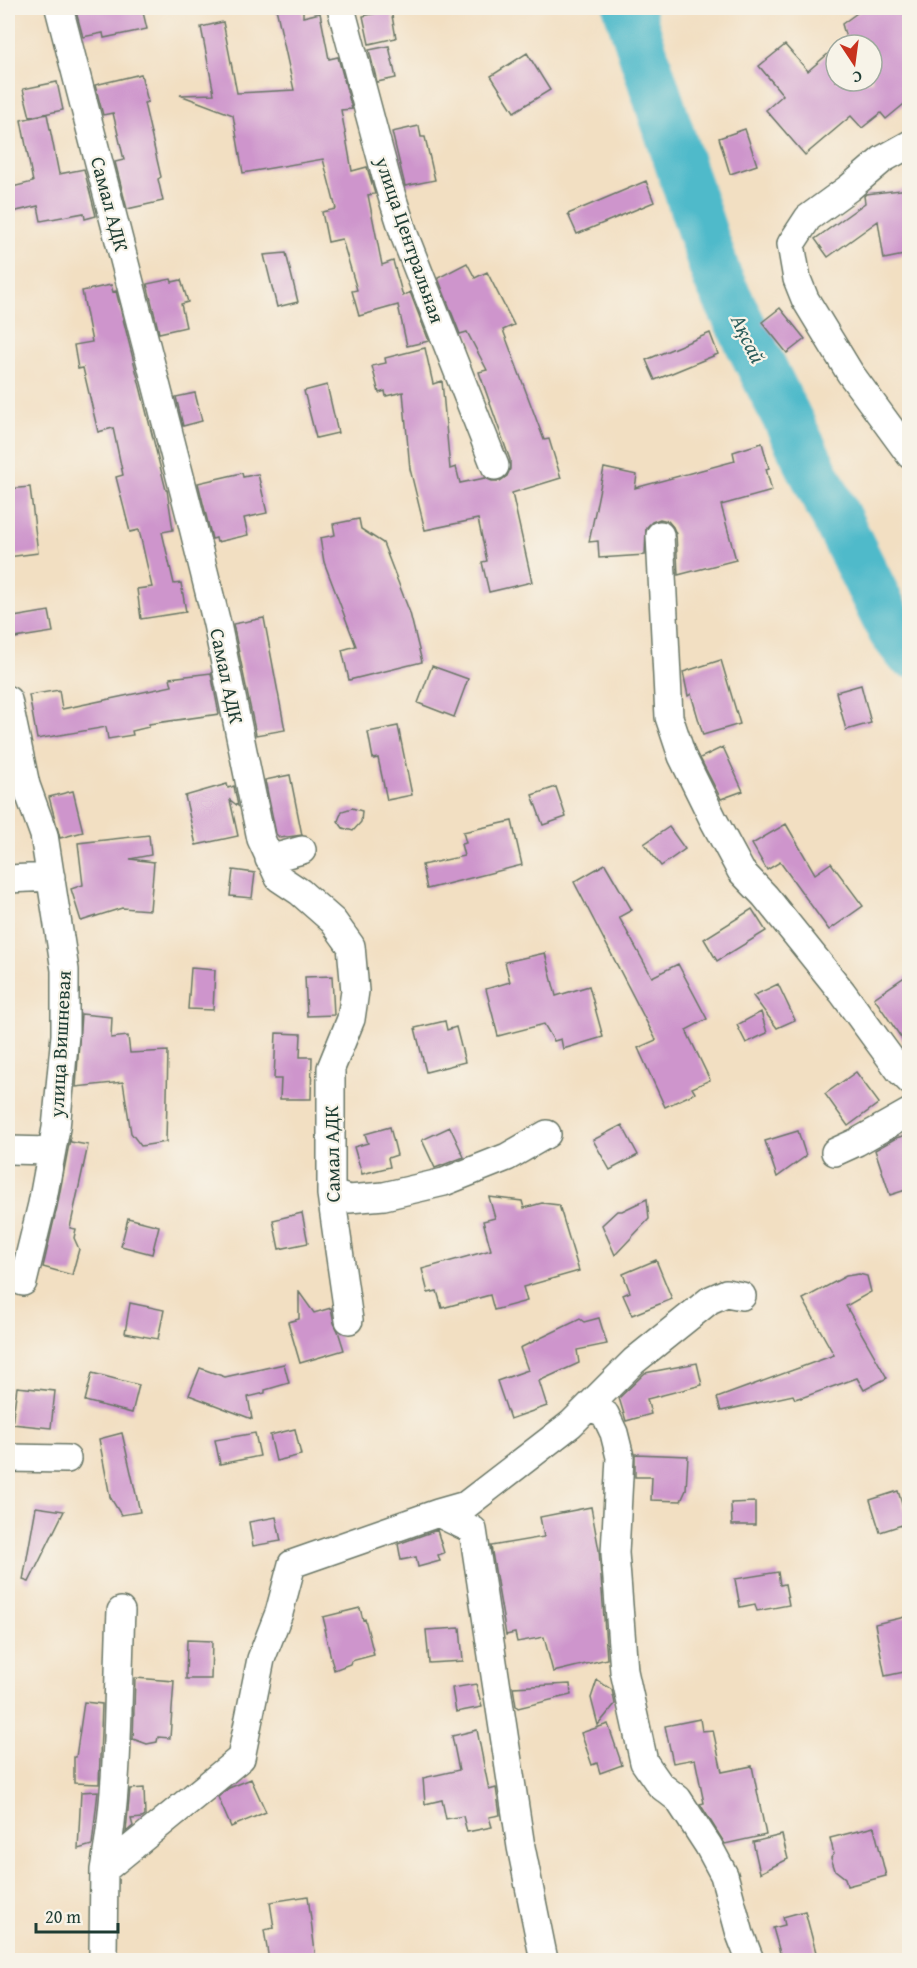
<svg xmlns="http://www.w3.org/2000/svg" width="917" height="1968" font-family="'Gentium Book Plus',serif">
<rect width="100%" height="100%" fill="#f7f3e8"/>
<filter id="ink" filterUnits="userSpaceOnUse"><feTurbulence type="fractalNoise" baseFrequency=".0167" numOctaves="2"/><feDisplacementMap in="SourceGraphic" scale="12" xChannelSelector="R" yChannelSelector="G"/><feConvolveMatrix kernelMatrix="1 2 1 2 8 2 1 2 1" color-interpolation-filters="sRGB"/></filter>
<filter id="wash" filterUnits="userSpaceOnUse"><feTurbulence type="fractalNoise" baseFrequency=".008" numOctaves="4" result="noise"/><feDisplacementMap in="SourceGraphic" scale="24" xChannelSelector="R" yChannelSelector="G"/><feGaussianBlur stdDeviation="1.35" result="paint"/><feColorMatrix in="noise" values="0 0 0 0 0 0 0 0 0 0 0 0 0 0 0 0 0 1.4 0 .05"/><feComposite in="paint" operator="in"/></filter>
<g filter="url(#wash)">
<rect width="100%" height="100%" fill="#f2dfc2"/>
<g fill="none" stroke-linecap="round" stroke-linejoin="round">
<path stroke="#4fbaca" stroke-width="50" d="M628,8L717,277L892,630L910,653"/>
</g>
<g id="blocks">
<path fill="#ce95cc" d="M75,8H142L147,29L104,38L103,33L83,37Z
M276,8H303V17L320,13L329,59L338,57L352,109L341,110L352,171L367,167L375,194L368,195L382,265L393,261L403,296L410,292L429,341L407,346L398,305L359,316L352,291L357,290L342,239L328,242L322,212L336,209L323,159L243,173L233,115L180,95L214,94L201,27L223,22L237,93L294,90Z
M864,8H899L909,19V100L886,119L881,113L862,128L851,116L805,155L766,110L783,95L759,66L785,45L808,71L836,47V81H872V45H838L846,38L842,24Z
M391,10L396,38L369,44L363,16Z
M389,46L396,78L377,82L369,50Z
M527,53L550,90L514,112L491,76Z
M141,74L148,102L144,103L161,177L158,179L163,201L127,209L115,162L124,160L113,113L103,115L95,85Z
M57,82L63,110L30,117L23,89Z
M47,114L59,174L84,169L96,216L85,219L84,213L41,221L38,206L8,213V188L33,182L21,120Z
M419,126L421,137H425L435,180L405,186L392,132Z
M745,129L757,165L730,174L719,138Z
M646,181L654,202L577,234L568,214Z
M909,189V254L884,259L878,221L828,257L815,239L865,203L864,196L866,194Z
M286,253L298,302L277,307L264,255Z
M467,263L475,278L487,272L514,325L503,330L544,440L549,439L561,478L512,493L532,582L489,592L482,562L487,561L478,519L425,530L410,469L403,392L386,396L385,391L379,393L372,366L386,363L385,358L425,348L433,384L442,381L450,469L456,467L460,483L485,478L492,481H500L507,476L510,469V460L479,372L487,370L467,332L460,334L438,278Z
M171,279L172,282L181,280L188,302L181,304L186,327L159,333L147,284Z
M111,285L113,292L116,291L166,490H167L173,530L162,532L174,584L181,583L186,612L141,619L137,589L152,587L139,530L130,532L116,477L123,475L113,428L98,432L83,368L78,369L74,345L92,342L82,291Z
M780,308L805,339L787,353L762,322Z
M710,333L718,354L655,380L646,360Z
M327,385L338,433L316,438L304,391Z
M195,393L202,421L183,426L176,397Z
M762,443L769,468L766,469L772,491L721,505L736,560L678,575L676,534L673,527L668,521L660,519L652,522L646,528L645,555L599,558L598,541L589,542L604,468L637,475L635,488L735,461L733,452Z
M242,473L243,477L258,474L267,513L244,518L248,535L217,542L216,538L212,539L198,483Z
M30,487L38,553L8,557V489Z
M359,519L361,529L383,543L410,613L422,662L349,680L342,650L356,646L324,562L320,538L335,535L333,524Z
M49,611L53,632L8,639V618Z
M264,618L285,730L256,735L233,624Z
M721,660L740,724L703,735L691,694L688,696L683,672Z
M432,666L468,679L454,717L418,703Z
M211,673L219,714L149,724V727L132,731L133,735L108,739L106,727L37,739L29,695L59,690L62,709L172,686L170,678Z
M861,685L871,723L846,730L836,692Z
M398,726L412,795L387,800L378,758L373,759L368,732Z
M723,747L743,791L721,799L700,758Z
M290,775L302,835L280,838L276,834L265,780Z
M227,784L228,788L234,786L238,806L230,800L238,836L196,845L185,796Z
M556,787L566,817L543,825L532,795Z
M73,791L83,832L60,838L49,797Z
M352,808L362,811L361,822L353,831L343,828L338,821L342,811Z
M512,821L522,865L427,889L422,865L464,856L461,844L466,843L463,832Z
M786,824L815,874L831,863L863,906L829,930L780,862L767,870L752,844Z
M669,827L685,849L661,866L644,844Z
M149,835L151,855L130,859L154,862L150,910L122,908L81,921L71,889L83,885L78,843Z
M605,864L632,910L619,917L652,977L678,964L707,1019L686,1030L710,1080L692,1088L695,1093L665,1107L638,1048L656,1040L574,882Z
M233,870L255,873L252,898L230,896Z
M752,909L766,931L717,961L704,939Z
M545,953L556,996L589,986L603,1037L563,1049L561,1039L554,1041L544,1024L498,1036L486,989L510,982L505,962Z
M191,968L215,970L213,1010L188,1009Z
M909,974V1049L874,998Z
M332,976L334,1015L307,1016L305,977Z
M778,984L795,1020L777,1028L753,996Z
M761,1012L767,1033L746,1043L737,1025Z
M81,1014L112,1017L111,1038L128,1036L130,1053L168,1051L166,1142L141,1146L131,1133L123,1082L76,1087Z
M445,1021L447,1030L456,1027L465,1062L426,1072L415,1028Z
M276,1033L301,1034L300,1057H312L311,1099H280L281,1079H274Z
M856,1072L879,1103L848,1126L825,1094Z
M622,1125L638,1155L610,1170L593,1140Z
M390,1127L397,1155L388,1158L390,1167L362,1174L354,1147L368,1143L365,1134Z
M450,1127L464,1157L435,1168L422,1140Z
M798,1131L806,1156L777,1177L765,1141Z
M909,1134V1189L890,1195L875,1150L896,1138Z
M70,1139L71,1142L88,1145L70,1228L76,1229L74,1238L79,1249L72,1275L43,1267L57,1207Z
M489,1197L522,1201L524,1208L542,1203L559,1205L579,1271L523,1287L527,1301L494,1310L490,1295L442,1308L437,1291L428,1293L422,1269L491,1250L483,1221L495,1218Z
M647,1199L649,1219L615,1255L602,1225L617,1211H622Z
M302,1213L308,1243L279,1249L273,1220Z
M128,1218L159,1226L152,1254L121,1246Z
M656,1260L672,1299L632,1315L623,1295L630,1292L623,1274Z
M859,1274L867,1276L871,1292L846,1306L887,1378L864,1390L857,1378L801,1398V1397L795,1399L793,1395L721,1411L717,1398L834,1355L803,1299L846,1276Z
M299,1292L314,1313L331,1308L334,1323L338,1331L344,1350L300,1363L288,1322L299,1319Z
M130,1303L164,1310L158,1339L125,1333Z
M599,1318L607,1344L577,1350L579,1363L539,1381L547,1406L510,1419L497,1381L528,1370L520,1348L580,1319L584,1322Z
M697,1363L702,1385L647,1399L651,1414L626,1421L619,1398L645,1373Z
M284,1364L289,1383L265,1390V1393L248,1397L252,1419L189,1395L200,1368L225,1377Z
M92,1373L139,1385L132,1413L85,1401Z
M17,1387L55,1391L51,1428L12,1424Z
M295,1429L301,1455L276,1461L270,1435Z
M122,1433L140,1512L121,1515L110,1497L99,1439Z
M255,1433L260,1456L220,1464L215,1440Z
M635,1454L688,1456L686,1490L681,1501L651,1500L652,1477H635Z
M898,1491L908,1523L880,1532L870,1500Z
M755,1502V1525H732L731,1503Z
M36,1507L64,1511L29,1582L23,1580Z
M591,1507L599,1550L607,1659L553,1672L544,1637L517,1642L515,1633L506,1635L491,1546L544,1537L540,1517Z
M276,1517L281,1541L253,1546L249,1522Z
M437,1530L444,1553L438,1555L440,1561L418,1567L416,1557L401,1560L398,1544Z
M778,1572L780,1585L785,1584L789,1605L757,1611L755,1604L740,1607L735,1579Z
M360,1608L363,1620L365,1619L374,1655L351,1661L350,1664L334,1670L324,1629H326L323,1617Z
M909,1616V1671L885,1676L875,1624Z
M460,1628L463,1661L429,1663L426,1630Z
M187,1640L212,1641L211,1679H186Z
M135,1678L174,1681L170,1738L158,1737L157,1742L147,1744L133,1739Z
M597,1680L612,1690L615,1704L598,1725L591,1698Z
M476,1684L482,1707L456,1712L452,1688Z
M570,1684L571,1695L518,1708L516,1706L513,1687Z
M84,1702L102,1704L99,1784L74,1783V1757H76Z
M700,1719L702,1731L713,1730L722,1772L752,1766L766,1835L725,1844L700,1804L704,1803L695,1759L673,1763L665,1726Z
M608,1724L622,1765L600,1773L597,1763L592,1765L581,1733Z
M477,1730L489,1790L496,1788L500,1815L489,1817L492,1827L467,1832L463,1816L446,1819L442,1800L425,1804L423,1778L459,1770L452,1736Z
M251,1779L266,1812L231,1827L218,1797L229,1788Z
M144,1788L145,1816L142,1818L131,1819L133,1826L126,1832L130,1789Z
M98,1791L92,1845L78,1849L81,1792Z
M874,1827L886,1876L847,1886L845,1878L835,1870L831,1858L834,1854L830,1838Z
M782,1835L788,1859L760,1873L753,1842Z
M308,1896L316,1960H269L264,1930L274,1928L270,1902Z
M805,1911L818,1960H782L773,1928L785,1925L783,1917Z"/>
</g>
</g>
<g filter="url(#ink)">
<use href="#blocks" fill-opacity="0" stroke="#697666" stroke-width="1.5"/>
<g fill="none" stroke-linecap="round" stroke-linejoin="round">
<g stroke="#697666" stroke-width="30">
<path id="minor" d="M59,8L191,519L217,624L261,839L279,878L300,892L333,921L351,946L355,991L351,1019L331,1068V1194L349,1320
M341,8L388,184L405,237L495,466
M910,144L883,159L849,188L808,218L791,244L797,279L805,299L850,373L910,455
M660,535L669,717L682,756L714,821L741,871L765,896L842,992L899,1070L910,1081
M8,700L26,785L44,835L65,970V1035L56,1128L42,1204L23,1282
M269,859L302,850
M8,879L51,877
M8,1150L51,1151
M835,1152L857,1142L910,1112
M331,1194L349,1199L384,1196L444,1182L507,1157L547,1134
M742,1296L726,1293L710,1300L634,1361L589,1406L605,1414L614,1433L620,1457L615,1553L624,1671L644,1762L660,1785L678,1799L708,1845L724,1875L740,1934L750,1960
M8,1458L67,1459
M438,1513L466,1505L571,1424L589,1406
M104,1870C120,1785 117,1697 121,1611
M107,1960L103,1953L104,1870L241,1758L261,1659L279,1613L292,1564L438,1513L473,1530L521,1847L544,1960"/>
</g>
<use href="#minor" stroke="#fff" stroke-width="27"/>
</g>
</g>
<g text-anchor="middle" stroke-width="4.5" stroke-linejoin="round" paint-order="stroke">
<g font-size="20" fill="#1f3d34" stroke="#f7f3e8">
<text transform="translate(110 204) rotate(75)" y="7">Самал АДК</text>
<text transform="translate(410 240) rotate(71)" y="7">улица Центральная</text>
<text transform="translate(227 676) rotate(78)" y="7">Самал АДК</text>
<text transform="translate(60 1044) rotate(-87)" y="7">улица Вишневая</text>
<text transform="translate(332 1154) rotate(-91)" y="7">Самал АДК</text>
</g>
<g font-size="21" font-style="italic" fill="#2b5c5a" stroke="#f7f3e8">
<text transform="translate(748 339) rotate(64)" y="7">Ақсай</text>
</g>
</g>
<rect width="917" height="1968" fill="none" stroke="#f7f3e8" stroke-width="30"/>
<g transform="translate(854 63) rotate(167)"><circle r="28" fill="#f7f3e8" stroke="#a1aaa0" stroke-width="1.5"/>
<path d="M0-4.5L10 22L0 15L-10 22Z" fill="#c8321e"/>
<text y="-9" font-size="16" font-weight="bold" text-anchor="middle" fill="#1f3d34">С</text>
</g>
<path d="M36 1923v9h82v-9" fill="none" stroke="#1f3d34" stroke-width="3"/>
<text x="45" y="1923" font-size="18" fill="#1f3d34" stroke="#f7f3e8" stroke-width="4.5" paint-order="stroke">20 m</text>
</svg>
